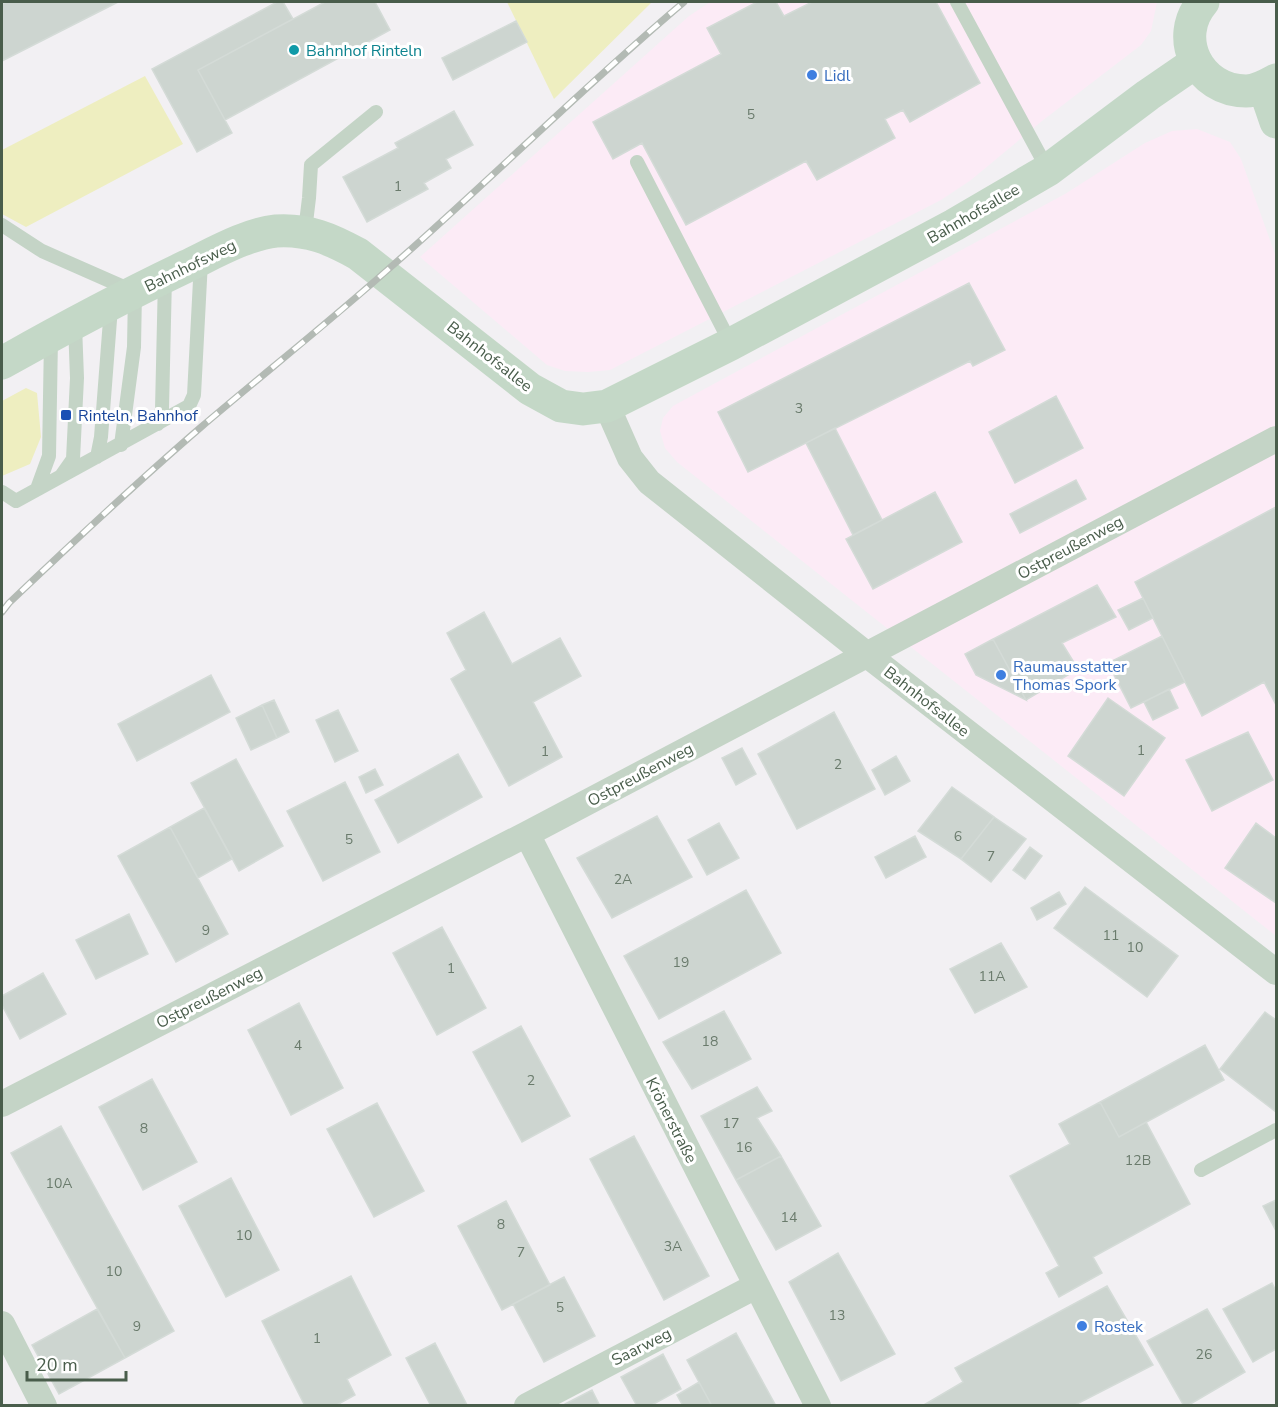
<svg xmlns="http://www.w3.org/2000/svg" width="1278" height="1407" font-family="'Nunito Sans',sans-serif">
<rect width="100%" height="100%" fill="#f2f0f3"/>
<path fill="#fcebf6" d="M710,2H1157L1151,31L1141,45L1042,121L971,180L941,200L610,370L588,372L565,371L547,365L420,257L689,16Z
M1197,129L1230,142L1241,159L1276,257V936L677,462L665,448L660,431L663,418L673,406L1065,194L1145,143L1172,131Z"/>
<path fill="#eeeec0" d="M507,2H652L554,99Z
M145,76L183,144L26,227L2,214V150Z
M26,388L37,393L41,437L30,464L2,476V401Z"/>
<path fill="#cdd5d0" stroke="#d4dbd7" stroke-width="1.5" d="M7,2H118L2,61V4Z
M277,2H283L293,19L198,70L232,133L197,152L152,69Z
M325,2H375L390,30L225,120L198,70Z
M757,2H776L784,16L812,2H936L980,83L910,122L903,110L885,119L895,138L817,180L806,161L686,225L642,143L613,159L593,122L721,54L707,28Z
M516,21L527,42L453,80L442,58Z
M454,111L473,145L446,159L451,168L424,183L428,189L367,222L343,177L398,148L395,143Z
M969,283L1005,350L973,366L970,361L748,472L718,412Z
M1056,396L1083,448L1015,483L989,432Z
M835,428L882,520L853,535L806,443Z
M1076,480L1086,499L1020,533L1010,514Z
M935,492L962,542L873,589L846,539Z
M1276,507V705L1264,682L1202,716L1135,582Z
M1097,585L1116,617L1062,643L1078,669L1026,700L993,639Z
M1143,598L1153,618L1129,630L1118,610Z
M484,612L512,664L560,638L581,676L533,702L562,757L509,786L451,679L466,670L447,633Z
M1162,636L1185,682L1131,708L1108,663Z
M993,639L1026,700L976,675L965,654Z
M211,675L230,712L137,761L118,724Z
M1169,689L1178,708L1153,720L1144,702Z
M1108,698L1165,738L1124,796L1068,756Z
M274,700L289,732L277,738L262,705Z
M262,705L277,738L251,750L236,718Z
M338,710L358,751L335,762L316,720Z
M834,712L875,789L797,829L758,754Z
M1248,732L1273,780L1212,811L1186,760Z
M742,748L756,774L736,785L722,758Z
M458,754L482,797L398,843L375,800Z
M896,756L910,781L885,795L872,770Z
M236,759L283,846L239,871L191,783Z
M375,769L383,785L366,793L359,777Z
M345,782L380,852L323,881L287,811Z
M952,787L994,817L961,859L918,831Z
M204,808L232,859L198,878L170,827Z
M657,816L692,877L612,918L577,858Z
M994,817L1026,839L991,882L961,859Z
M719,823L739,858L707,875L688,840Z
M1256,823L1276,838V903L1225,868Z
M170,827L228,934L176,962L118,856Z
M915,836L926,857L886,878L875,857Z
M1030,847L1042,856L1025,879L1013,870Z
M1085,887L1178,956L1147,997L1054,928Z
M746,890L781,953L659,1019L624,956Z
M1059,892L1066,904L1037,920L1031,908Z
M129,914L148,954L96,979L76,940Z
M442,927L486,1008L437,1035L393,953Z
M1001,943L1027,987L975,1013L950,969Z
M43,973L66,1014L20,1039L2,1005V996Z
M299,1003L343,1088L291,1115L248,1030Z
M724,1011L751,1059L692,1089L663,1042Z
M1265,1012L1276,1020V1112L1220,1069Z
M521,1026L570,1116L522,1142L473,1052Z
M1205,1045L1224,1080L1119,1137L1100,1102Z
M152,1079L197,1162L143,1190L99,1107Z
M757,1087L772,1111L757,1118L781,1156L736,1180L701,1116Z
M1100,1102L1119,1137L1146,1122L1190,1204L1093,1257L1102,1273L1059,1297L1046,1273L1059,1266L1010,1176L1070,1144L1059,1124Z
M377,1103L424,1191L374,1217L327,1129Z
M61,1126L174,1331L125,1358L11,1153Z
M634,1136L709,1276L664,1300L590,1159Z
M781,1156L821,1226L776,1250L736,1180Z
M231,1178L279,1270L226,1297L179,1206Z
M1276,1200V1231L1263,1206Z
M506,1201L550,1285L502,1310L458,1226Z
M838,1253L895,1354L841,1381L789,1282Z
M351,1276L391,1355L347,1379L355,1395L335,1406H305L262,1321Z
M564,1277L595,1336L544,1362L513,1304Z
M1272,1283L1276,1291V1349L1253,1362L1223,1309Z
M1107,1286L1153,1365L1073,1406H922L963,1382L955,1368Z
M97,1309L125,1358L59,1394L32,1345Z
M1207,1309L1245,1372L1187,1406H1184L1147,1341Z
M736,1333L776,1406H712L687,1360Z
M435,1343L467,1405V1406H431L406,1358Z
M663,1354L681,1389L650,1406H637L621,1377Z
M699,1382L712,1406H683L677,1395Z
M592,1390L600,1406H565V1404Z"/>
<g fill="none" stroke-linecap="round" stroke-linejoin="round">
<path stroke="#c4d4c6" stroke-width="14" d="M957,2L1048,170
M637,162L731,344
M2,225L42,251L135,292L134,347L121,445
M305,231L309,198L311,165L376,112
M158,424L162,409L165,277
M97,457L101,437L111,307
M61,476L73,459L77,378L75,325
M37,489L49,456L51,338
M2,492L16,501L189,406L194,395L201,261
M1201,1170L1276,1130"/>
<path stroke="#c4d4c6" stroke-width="26" d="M607,406L630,458L649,482L866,654L1276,972
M527,834L818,1406
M2,1104L527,834L1276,439
M2,1324L44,1406
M527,1406L756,1286"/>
<path stroke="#c4d8c7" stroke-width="33" d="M1203,2C1172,38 1199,91 1246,91C1257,91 1267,85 1276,80
M1264,87L1276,122
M2,363C62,329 124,296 187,266C214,253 247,234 276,231C308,229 331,239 358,254L530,389L561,406L583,409L607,406L731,344L954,225L1048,170L1148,95L1196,62"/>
<g stroke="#b3bab4" stroke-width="7">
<path id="rail" d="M2,612L9,603C71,544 134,485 200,428C261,376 324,326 384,273C486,184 581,89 684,2"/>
</g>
<use href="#rail" stroke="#fff" stroke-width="4.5" stroke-dasharray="14" stroke-linecap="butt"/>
</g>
<circle fill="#0f9aa8" stroke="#fff" stroke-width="2" cx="294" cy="50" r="6"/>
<g fill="#3f7fe0" stroke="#fff" stroke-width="2">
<circle cx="812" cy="75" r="6"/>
<circle cx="1001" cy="675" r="6"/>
<circle cx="1082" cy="1326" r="6"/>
</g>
<rect fill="#1a4fb4" stroke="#fff" stroke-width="2" x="60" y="409" width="12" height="12" rx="3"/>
<g text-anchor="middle" stroke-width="6" stroke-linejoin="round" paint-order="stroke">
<g font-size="14" fill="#6a7b6c">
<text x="751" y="119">5</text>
<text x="398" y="191">1</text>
<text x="799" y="413">3</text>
<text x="1141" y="755">1</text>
<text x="545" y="756">1</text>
<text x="838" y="769">2</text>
<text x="958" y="841">6</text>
<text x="349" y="844">5</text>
<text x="991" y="861">7</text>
<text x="623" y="884">2A</text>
<text x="206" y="935">9</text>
<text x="1111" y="940">11</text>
<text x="1135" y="952">10</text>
<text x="681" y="967">19</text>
<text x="451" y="973">1</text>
<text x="992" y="981">11A</text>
<text x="710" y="1046">18</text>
<text x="298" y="1050">4</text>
<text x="531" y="1085">2</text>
<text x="731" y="1128">17</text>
<text x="144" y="1133">8</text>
<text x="744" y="1152">16</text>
<text x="1138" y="1165">12B</text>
<text x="59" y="1188">10A</text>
<text x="789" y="1222">14</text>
<text x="501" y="1229">8</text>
<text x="244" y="1240">10</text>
<text x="673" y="1251">3A</text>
<text x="521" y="1257">7</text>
<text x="114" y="1276">10</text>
<text x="560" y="1312">5</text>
<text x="837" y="1320">13</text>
<text x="137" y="1331">9</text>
<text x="317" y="1343">1</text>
<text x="1204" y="1359">26</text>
</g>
<g font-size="16" fill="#0d838f" stroke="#fff" text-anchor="start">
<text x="306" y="56">Bahnhof Rinteln</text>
</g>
<g font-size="16" fill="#366cbe" stroke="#fff" text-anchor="start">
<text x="824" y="81">Lidl</text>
<text x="1013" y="672">Raumausstatter<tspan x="1013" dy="18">Thomas Spork</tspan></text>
<text x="1094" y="1332">Rostek</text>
</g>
<g font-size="16" fill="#495d4b" stroke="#fff">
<text transform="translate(973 213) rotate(-30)" y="6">Bahnhofsallee</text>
<text transform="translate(190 265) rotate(-26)" y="6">Bahnhofsweg</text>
<text transform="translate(490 356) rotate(38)" y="6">Bahnhofsallee</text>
<text transform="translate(1070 547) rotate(-28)" y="6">Ostpreußenweg</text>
<text transform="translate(927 701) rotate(38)" y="6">Bahnhofsallee</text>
<text transform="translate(640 774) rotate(-28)" y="6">Ostpreußenweg</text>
<text transform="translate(209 997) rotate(-27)" y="6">Ostpreußenweg</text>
<text transform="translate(672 1120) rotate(63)" y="6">Krönerstraße</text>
<text transform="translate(641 1346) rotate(-27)" y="6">Saarweg</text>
</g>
<g font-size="16" fill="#164399" stroke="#fff" text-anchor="start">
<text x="78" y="421">Rinteln, Bahnhof</text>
</g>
</g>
<rect width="1278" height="1407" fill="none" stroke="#495d4b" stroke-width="6"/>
<path d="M27 1371v9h99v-9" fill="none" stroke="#495d4b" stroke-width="3"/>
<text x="36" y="1371" font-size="18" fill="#495d4b" stroke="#ffffff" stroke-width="4.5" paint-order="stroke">20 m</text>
</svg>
